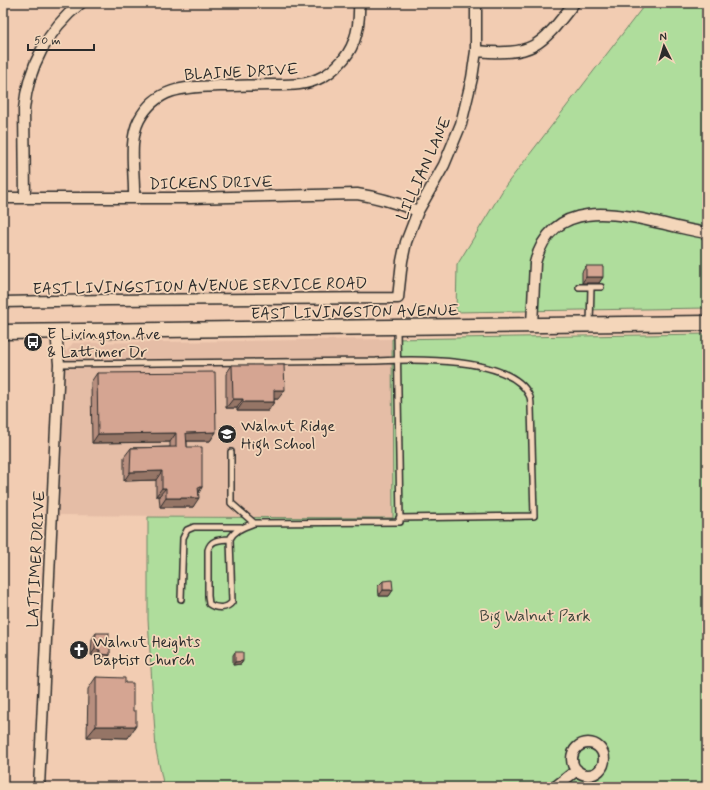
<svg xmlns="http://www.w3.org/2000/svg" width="710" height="790" font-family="Mynerve,sans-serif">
<rect width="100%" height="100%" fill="#f2ccb2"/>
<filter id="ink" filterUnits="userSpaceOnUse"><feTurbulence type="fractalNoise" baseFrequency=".025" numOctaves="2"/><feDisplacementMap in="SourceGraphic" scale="8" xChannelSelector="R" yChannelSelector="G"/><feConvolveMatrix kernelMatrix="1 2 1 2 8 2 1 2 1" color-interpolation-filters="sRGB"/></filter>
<g filter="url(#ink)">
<path fill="#e5bda6" d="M392,339L394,518L56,515L65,353L73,343Z"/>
<path fill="#afdd9c" stroke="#6d8464" d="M646,3H707V308L456,312L457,265L506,185Z
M707,334V787H164L156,750L148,619V517L393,518L392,339Z"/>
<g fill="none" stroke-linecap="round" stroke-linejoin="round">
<g stroke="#2b2b2b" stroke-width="8">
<path id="service" d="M579,287H601
M590,324L591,287
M59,364L376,361C412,359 511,356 529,395C531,398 531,403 531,407L534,516L399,518
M231,452V503L254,523L400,522L397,328
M230,539C220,540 211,539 208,550V596L209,604C216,609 227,609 232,602L230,539C235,529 245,527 254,523
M181,599L183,538L187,530L194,527H241"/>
</g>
<g stroke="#2b2b2b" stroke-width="13">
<path id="minor" d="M476,51C534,56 540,47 574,3
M3,198H190L357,194C378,197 397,203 418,211
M25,198L24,109C28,67 48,29 81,3
M134,198C135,174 128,141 139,120C157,86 187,87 220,86C239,86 257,85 275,85C291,85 308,85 322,77C329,74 334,69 339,64C356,48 360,26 359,3
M3,302L107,300L398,298L402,261L406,242L418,211L444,165L461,124L472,78L476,51V3
M532,325L535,263C556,181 651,225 707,233
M572 759a16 16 0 1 1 32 0a16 16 0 1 1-32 0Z
M39,787L59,364L56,332
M555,787L577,770"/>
</g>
<g stroke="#2b2b2b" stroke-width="17">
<path id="secondary" d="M3,332L707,323"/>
</g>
<use href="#service" stroke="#f4d6ba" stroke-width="5"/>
<use href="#minor" stroke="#f4d6ba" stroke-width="10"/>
<use href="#secondary" stroke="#f4d6ba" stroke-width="14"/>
</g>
<path fill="#b78e7e" stroke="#2b2b2b" d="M586,266L603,277L599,283H582V272Z
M232,365L278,399H274V402L268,411H237V408H226V374Z
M97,373L216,432L210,441H187V447L202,487L199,493L193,507H160L159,496H156V480L124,481V457L131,448L170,447V442L92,443L91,382Z
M383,581L393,590L389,596H379L378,586Z
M96,633L109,644L110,655L105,661L96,660V656L91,655L92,639Z
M235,652L243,661L241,664L233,665V655Z
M96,677L125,683L128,738L87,737L88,689Z"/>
<path fill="#957466" stroke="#2b2b2b" d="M586,277H603L599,283H582Z
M274,390H285L278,399H268Z
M233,399H243L237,408H226Z
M243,402H274L268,411H237Z
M216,432L210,441H180L186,433Z
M176,433L170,442L92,443L98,434Z
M162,471L156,480L124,481L130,472Z
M198,487H202L196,496Z
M162,488H166L159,496H156Z
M166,498H199L193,507H160Z
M383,590H393L389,596H379Z
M95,649L100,650L96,656L91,655Z
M100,654L110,655L105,661L96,660Z
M243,661L241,664L233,665L235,662Z
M96,726H136L128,738L87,737Z"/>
<path fill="#d5a592" stroke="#2b2b2b" d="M586,266H603V277H586Z
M232,365H284L285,390H274V402H243V399H233Z
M215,372L216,432L186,433L187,447H202V487H198L199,498H166V488H162V471L130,472L131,448L176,447V433L98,434L97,373Z
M392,580L393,590H383V581Z
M96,633H109V644H110V655L100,654V650L95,649Z
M235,652H243V661L235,662Z
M96,677L125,678V683H133V711H136V726H96Z"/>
</g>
<defs>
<g id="bus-disc" transform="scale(1)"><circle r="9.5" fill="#2b2b2b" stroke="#f4d6ba"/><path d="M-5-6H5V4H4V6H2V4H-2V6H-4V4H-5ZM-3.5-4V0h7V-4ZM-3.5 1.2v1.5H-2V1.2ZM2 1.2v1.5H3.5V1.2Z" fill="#fff"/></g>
<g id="school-disc" transform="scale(1)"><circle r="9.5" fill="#2b2b2b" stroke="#f4d6ba"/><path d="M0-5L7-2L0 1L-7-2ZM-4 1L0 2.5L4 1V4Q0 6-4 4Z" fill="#fff"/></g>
<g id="church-disc" transform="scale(1)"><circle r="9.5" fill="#2b2b2b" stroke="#f4d6ba"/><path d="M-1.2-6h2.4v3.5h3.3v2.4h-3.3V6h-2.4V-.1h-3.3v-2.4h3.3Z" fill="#fff"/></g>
</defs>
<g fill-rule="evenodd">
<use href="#bus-disc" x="33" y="342"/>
<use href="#school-disc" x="227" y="434"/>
<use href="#church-disc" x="79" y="650"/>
</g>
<g text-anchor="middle" stroke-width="3.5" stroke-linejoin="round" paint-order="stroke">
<g font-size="16" fill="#2b2b2b" stroke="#f4d6ba">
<text transform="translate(241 71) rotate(-3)" y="6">BLAINE DRIVE</text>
<text transform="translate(423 168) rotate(-66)" y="6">LILLIAN LANE</text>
<text transform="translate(211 182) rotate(-1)" y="6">DICKENS DRIVE</text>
<text transform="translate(200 285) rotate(-1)" y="6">EAST LIVINGSTION AVENUE SERVICE ROAD</text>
<text transform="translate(355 311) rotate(-1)" y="6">EAST LIVINGSTON AVENUE</text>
<text transform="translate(35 559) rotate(-87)" y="6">LATTIMER DRIVE</text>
</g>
<g font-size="16" fill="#2b2b2b" stroke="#f4d6ba" text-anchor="start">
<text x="47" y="339">E Livingston Ave<tspan x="47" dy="18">&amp; Lattimer Dr</tspan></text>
<text x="241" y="431">Walnut Ridge<tspan x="241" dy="18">High School</tspan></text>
<text x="93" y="647">Walnut Heights<tspan x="93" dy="18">Baptist Church</tspan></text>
</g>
<g font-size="16" fill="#3f463c" stroke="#f4d6ba">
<text x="535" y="621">Big Walnut Park</text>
</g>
</g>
<rect width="710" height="790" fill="none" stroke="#f4d6ba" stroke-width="16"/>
<rect x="8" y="8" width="694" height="774" fill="none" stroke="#2b2b2b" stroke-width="1.5" filter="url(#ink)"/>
<g transform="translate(664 46) rotate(355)" stroke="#f4d6ba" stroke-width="3" paint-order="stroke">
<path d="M0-3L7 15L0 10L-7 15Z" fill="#2b2b2b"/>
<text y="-6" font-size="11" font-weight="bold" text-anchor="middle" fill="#2b2b2b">N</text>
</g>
<path d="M28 44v6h66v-6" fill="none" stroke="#2b2b2b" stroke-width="2"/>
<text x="34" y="44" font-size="12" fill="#2b2b2b" stroke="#f4d6ba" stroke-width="3" paint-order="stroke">50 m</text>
</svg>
